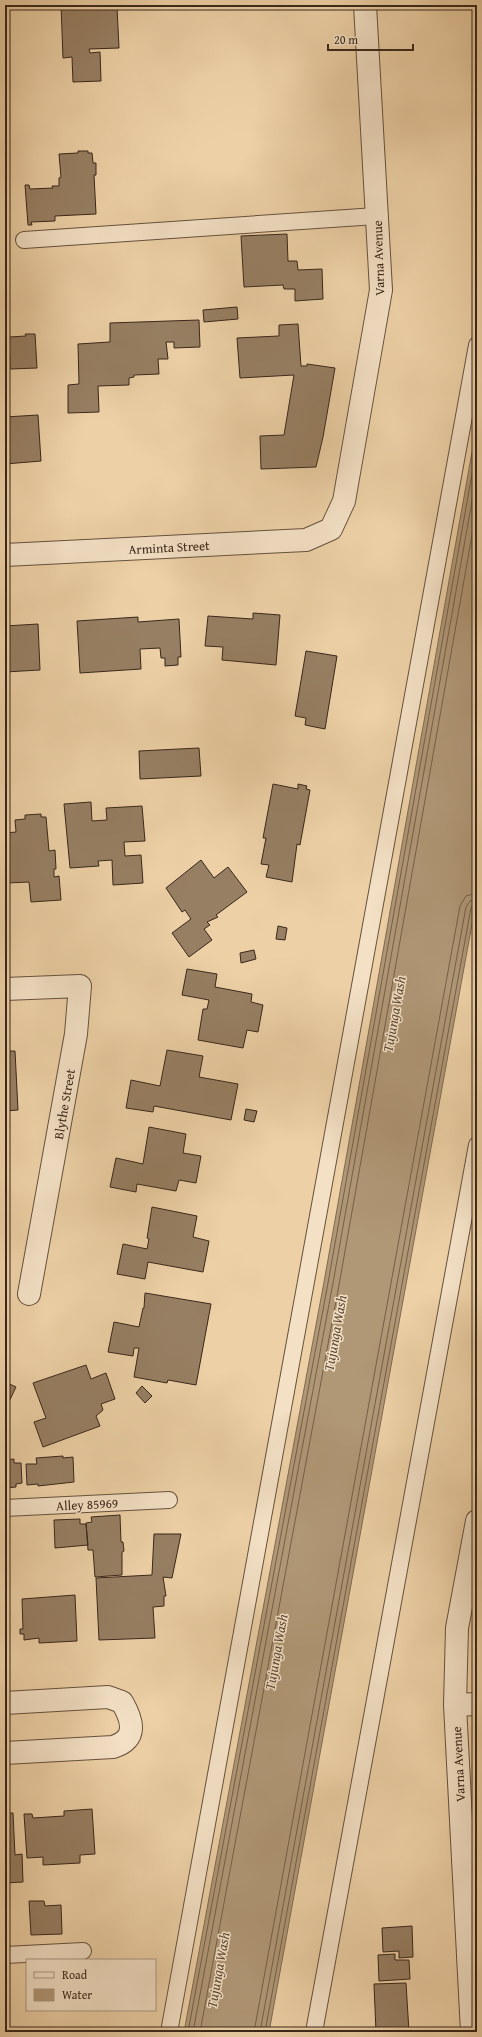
<svg xmlns="http://www.w3.org/2000/svg" width="482" height="2037" font-family="'Gentium Book Plus',serif">
<rect width="100%" height="100%" fill="#edd0a6"/>
<filter id="stains"><feTurbulence type="fractalNoise" baseFrequency=".005" numOctaves="4"/><feColorMatrix values="0 0 0 0 .2 0 0 0 0 .09 0 0 0 0 .02 0 0 0 .5 -.17"/></filter>
<radialGradient id="worn" r=".72"><stop offset=".6" stop-color="#630" stop-opacity="0"/><stop offset="1" stop-color="#630" stop-opacity=".3"/></radialGradient>
<path fill="#b09776" stroke="#806a51" d="M477,424V897L269,2032H184L324,1282Z"/>
<g fill="none" stroke-linecap="round" stroke-linejoin="round">
<path stroke="#745f48" stroke-width="1" d="M188,2032L328,1283L477,446
M193,2032L333,1283L477,473
M200,2032L339,1285L477,507
M254,2032L460,906L466,896L477,893
M260,2032L466,907L470,901L477,899
M265,2032L471,908L473,904H477"/>
</g>
<path fill="#977f63" stroke="#39271a" d="M56,5H99V8L117,7L119,48L89,49L90,53L100,52L101,81L73,82L72,57L63,58L61,5Z
M78,151H88V153H92L93,163H96V175H94L96,214L55,216V221L31,222L32,225H28L25,185H29L30,189L53,188L52,186H59V178L61,177L59,154L78,153Z
M287,234L288,261H297L298,270L322,269L323,299L295,301V289H284L283,285L244,287L241,236Z
M237,307L238,319L204,322L203,310Z
M199,320L200,347L174,348V342H166L168,359H158L159,374L134,375V377L129,378V385L98,386L99,412L68,413V385L79,384L78,344L110,342V323Z
M298,324L301,366H307V364L335,368L323,437L316,467L261,469L260,436L284,435L294,375L240,378L237,338L279,336V325Z
M25,334H35L37,368L10,369L9,337L26,336Z
M38,415L41,461L5,464V417Z
M253,613L280,615L276,665L222,660L223,647L205,646L208,616L253,619Z
M138,617V622L179,619L181,657H178V665L165,666V658H161L160,648L140,649L141,669L80,673L77,621Z
M38,624L40,670L5,672V626Z
M306,651L337,656L325,729L305,725L306,718L295,716Z
M199,748L201,776L140,779L139,751Z
M273,784L298,789V784L307,786L306,789L310,790L300,845L297,844L292,882L266,877L269,865L261,864L266,838H263Z
M91,802L92,821L107,820L106,808L142,806L145,841L124,842L125,856L141,855L143,883L113,885L112,860L98,861L99,866L70,868L64,804Z
M41,814V817H46L49,851L55,850L56,869H54V877L59,876L61,900L31,902L29,882L7,883V880L5,881V833L16,832L15,820L25,819V815Z
M201,860L214,878L228,867L247,892L216,915L218,917L207,922L210,925L204,929L212,940L189,957L172,933L191,919L185,910L182,912L166,888Z
M278,926L287,928L285,940L276,939Z
M254,950L256,959L241,963L240,953Z
M187,969L217,974L215,987L252,994L251,1002L263,1005L258,1032L247,1030L243,1048L198,1040L203,1009H207L209,1000L182,995Z
M167,1050L203,1056L199,1077L238,1084L231,1120L154,1106L153,1112L126,1108L131,1080L160,1086Z
M5,1051H15L18,1110L5,1111Z
M246,1109L257,1111L254,1122L244,1120Z
M149,1127L186,1134L183,1153L201,1156L196,1183L179,1180L176,1191L137,1184L136,1192L110,1187L116,1158L143,1164Z
M152,1207L197,1216L193,1237L209,1241L203,1272L148,1262L145,1279L117,1274L123,1244L147,1249L149,1239L147,1238Z
M145,1293L211,1304L196,1385L168,1380L167,1383L134,1377L139,1348H134L133,1356L108,1352L114,1322L139,1327L143,1308H144Z
M86,1365L91,1379L106,1373L115,1399L101,1404L103,1410L96,1416L100,1426L43,1447L34,1422L46,1418L33,1383Z
M5,1382L16,1387L5,1410Z
M142,1386L152,1396L145,1403L136,1393Z
M63,1456V1458L73,1457L74,1482L38,1486V1484L27,1485L26,1464H37L36,1458Z
M14,1459V1463H21L22,1483L16,1484V1487L5,1488V1460Z
M120,1515L121,1542H123L124,1551L122,1552V1575L95,1577L93,1550H88L86,1523L92,1522L91,1517Z
M80,1519V1524H86L88,1545L55,1548L54,1520Z
M154,1534H181L172,1578L163,1577L166,1596H164V1606L153,1607L155,1638L99,1640L96,1578L152,1575Z
M75,1595L77,1641L39,1643V1638L24,1640V1634H20V1629H23L22,1599Z
M92,1809L95,1854L80,1855V1863L43,1865V1857L27,1858L24,1814H32L33,1818L64,1816V1811Z
M5,1813H13L15,1855L22,1854L23,1882L5,1883Z
M29,1901H44L45,1906L61,1905L62,1934L31,1935Z
M412,1926L413,1957L399,1958V1951L383,1952L382,1928Z
M395,1954V1960H409L410,1979L379,1981L378,1955Z
M406,1983L409,2032H376L374,1984Z"/>
<g fill="none" stroke-linecap="round" stroke-linejoin="round">
<g stroke="#66513d" stroke-width="18">
<path id="lane" d="M24,240L376,216
M5,1508L169,1500
M5,1955L83,1951
M169,2032L477,345
M314,2032L477,1145"/>
</g>
<g stroke="#66513d" stroke-width="24">
<path id="street" d="M5,555L306,540L331,529L344,501L381,290L365,5
M5,989L80,986L76,1034L29,1294
M5,1703L108,1697L122,1702C133,1721 138,1739 113,1747L5,1753
M455,1705L477,1704
M472,2032L455,1705L457,1628L477,1521"/>
</g>
<use href="#lane" stroke="#f3e0c5" stroke-width="16"/>
<use href="#street" stroke="#f3e0c5" stroke-width="22"/>
</g>
<g text-anchor="middle" stroke-width="3" stroke-linejoin="round" paint-order="stroke">
<g font-size="13" fill="#39271a" stroke="#f3e0c5">
<text transform="translate(378 258) rotate(-92)" y="5">Varna Avenue</text>
<text transform="translate(169 547) rotate(-3)" y="5">Arminta Street</text>
<text transform="translate(64 1104) rotate(-80)" y="5">Blythe Street</text>
<text transform="translate(87 1504) rotate(-3)" y="5">Alley 85969</text>
<text transform="translate(458 1764) rotate(-93)" y="5">Varna Avenue</text>
</g>
<g font-size="14" font-style="italic" fill="#5d4936" stroke="#f3e0c5">
<text transform="translate(394 1014) rotate(-80)" y="5">Tujunga Wash</text>
<text transform="translate(335 1333) rotate(-80)" y="5">Tujunga Wash</text>
<text transform="translate(276 1652) rotate(-80)" y="5">Tujunga Wash</text>
<text transform="translate(218 1970) rotate(-80)" y="5">Tujunga Wash</text>
</g>
</g>
<rect width="482" height="2037" fill="none" stroke="#edd0a6" stroke-width="20"/>
<rect x="6" y="6" width="470" height="2025" fill="none" stroke="#39271a" stroke-width="2"/>
<rect x="10" y="10" width="462" height="2017" fill="none" stroke="#39271a"/>
<rect x="26" y="1959" width="130" height="52" fill="#f3e0c5" stroke="#a99681"/>
<rect x="34" y="1972" width="20" height="6" fill="#f3e0c5" stroke="#a99681"/>
<text x="62" y="1979" font-size="12" fill="#39271a">Road</text>
<rect x="34" y="1989" width="20" height="12" fill="#b09776" stroke="#a99681"/>
<text x="62" y="1999" font-size="12" fill="#39271a">Water</text>
<path d="M328 44v6h85v-6" fill="none" stroke="#39271a" stroke-width="2"/>
<text x="334" y="44" font-size="12" fill="#39271a" stroke="#f3e0c5" stroke-width="3" paint-order="stroke">20 m</text>
<rect width="100%" height="100%" filter="url(#stains)"/>
<rect width="100%" height="100%" fill="url(#worn)"/>
</svg>
